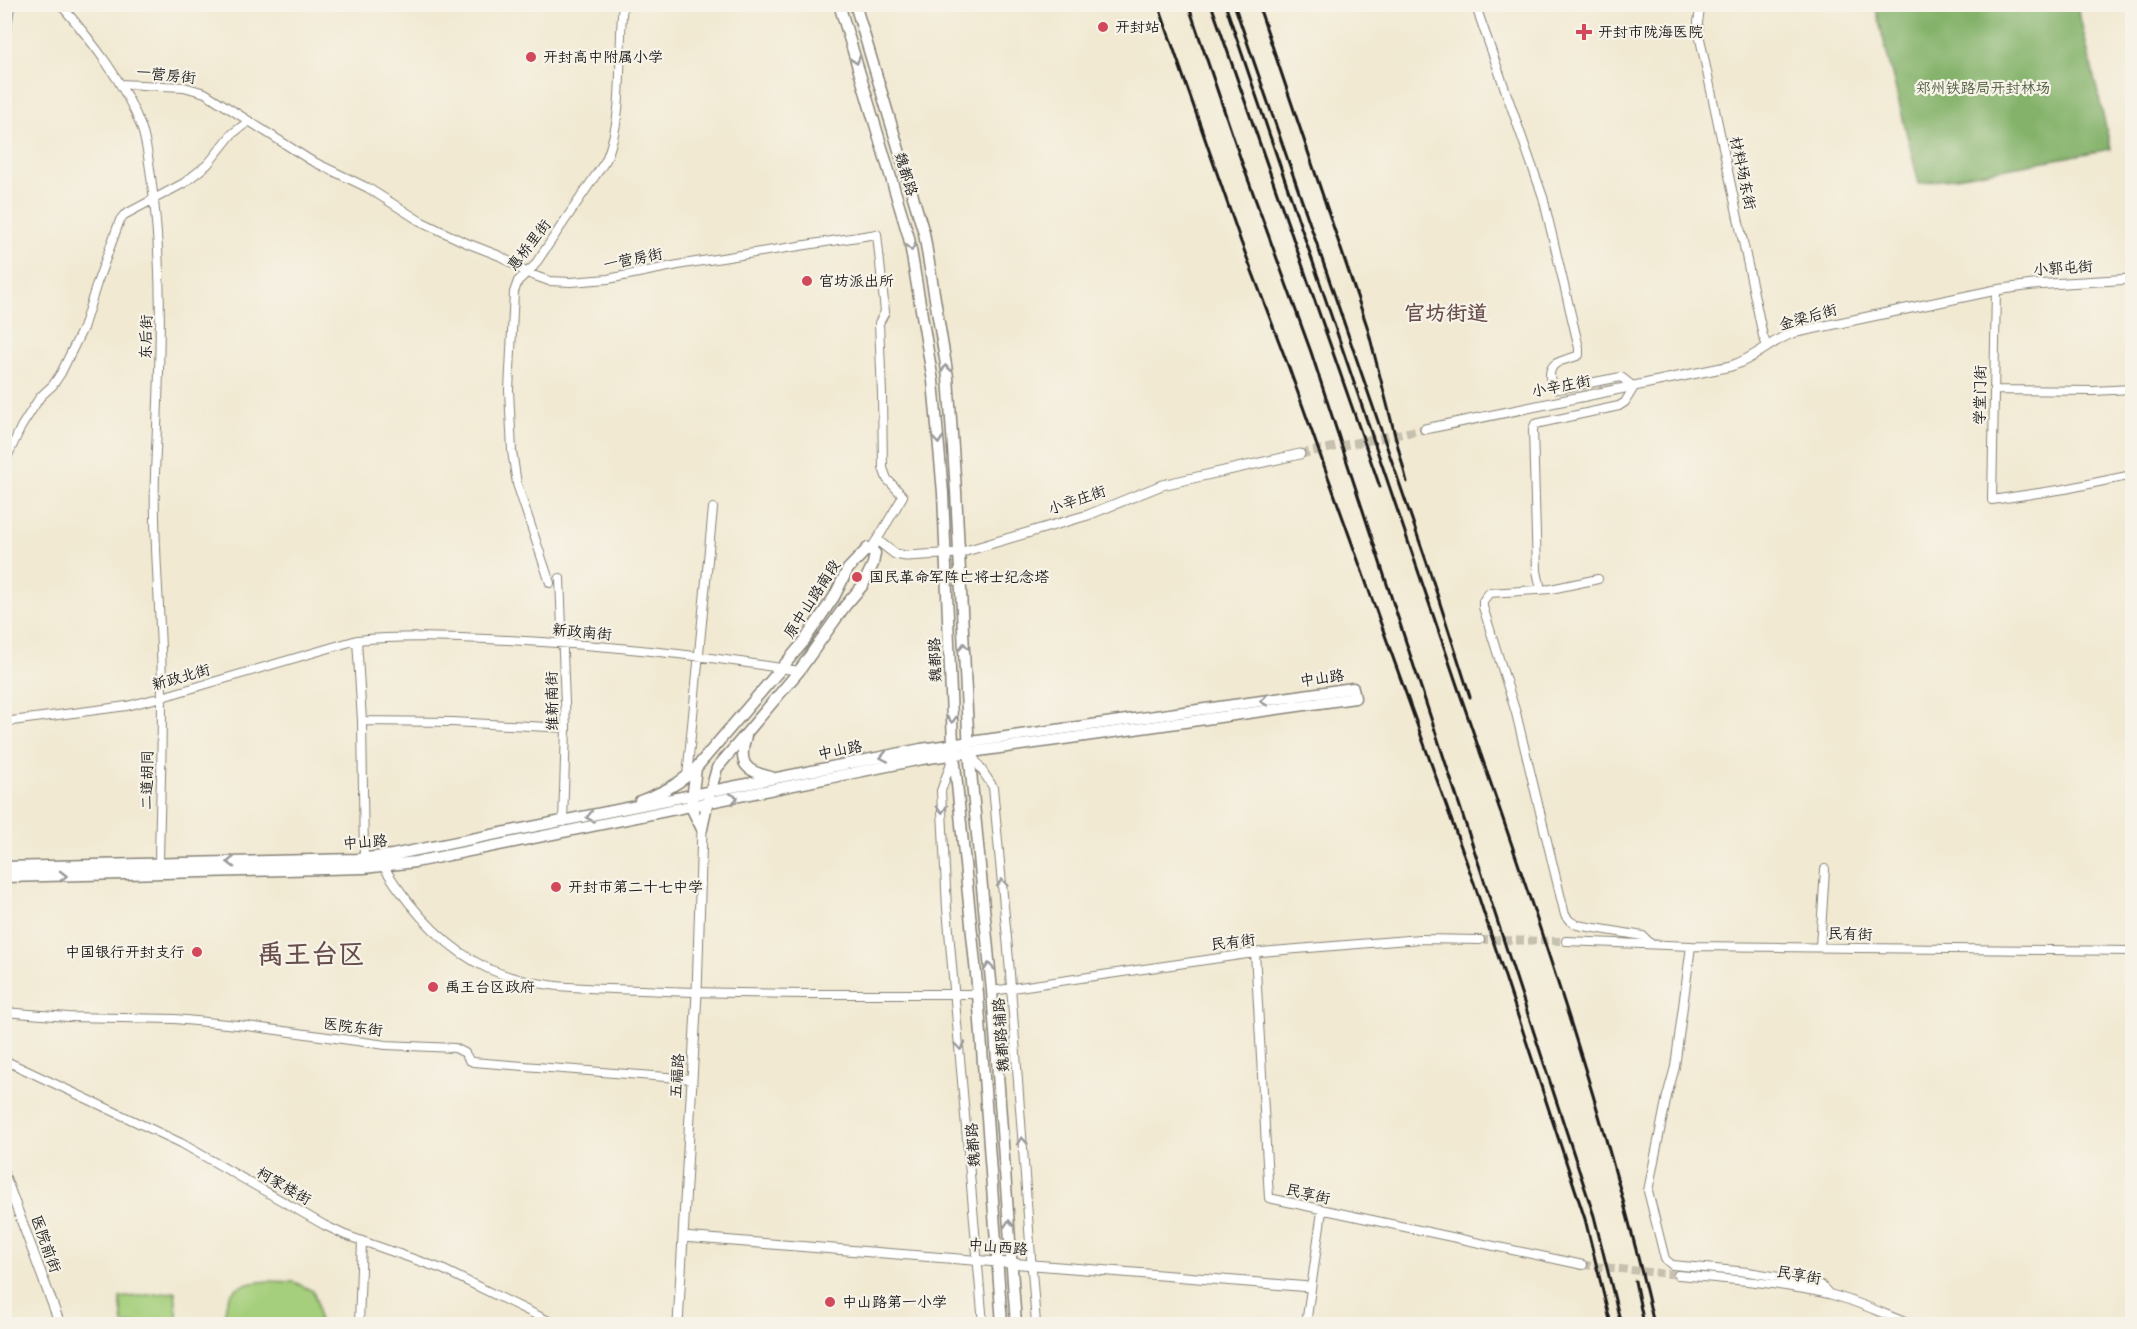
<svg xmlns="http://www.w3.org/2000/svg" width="2137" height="1329" font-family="Kalam,'LXGW WenKai TC',sans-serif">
<rect width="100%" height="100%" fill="#f7f3e8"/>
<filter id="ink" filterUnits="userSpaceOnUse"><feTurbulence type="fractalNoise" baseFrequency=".0167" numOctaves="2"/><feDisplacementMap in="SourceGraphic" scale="12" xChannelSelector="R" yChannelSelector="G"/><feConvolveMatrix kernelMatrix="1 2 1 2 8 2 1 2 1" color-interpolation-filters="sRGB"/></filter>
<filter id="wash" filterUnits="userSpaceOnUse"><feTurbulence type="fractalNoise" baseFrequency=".008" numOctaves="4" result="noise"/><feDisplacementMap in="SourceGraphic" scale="24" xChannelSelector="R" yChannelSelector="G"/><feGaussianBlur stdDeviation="1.35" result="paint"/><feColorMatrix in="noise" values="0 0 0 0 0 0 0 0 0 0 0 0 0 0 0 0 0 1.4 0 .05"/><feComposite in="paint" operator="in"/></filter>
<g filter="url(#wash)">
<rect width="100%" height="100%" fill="#f1e9d2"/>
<path fill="#a5cf7b" stroke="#60764c" stroke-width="1.5" d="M269,1281L294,1282L313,1291L317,1303L319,1324H225C223,1290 236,1283 269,1281Z
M175,1292L178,1324H123L120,1298Z"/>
<path fill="#84b26b" stroke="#506744" stroke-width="1.5" d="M1875,5H2077L2111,149L1919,184Z"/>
</g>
<g filter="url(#ink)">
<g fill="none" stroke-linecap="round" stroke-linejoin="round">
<path stroke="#c6c0ae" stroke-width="8" stroke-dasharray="8 4" stroke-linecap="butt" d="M1480,940L1566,941
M1583,1265L1678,1275"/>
<path stroke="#c6c0ae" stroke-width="9" stroke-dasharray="9 4.5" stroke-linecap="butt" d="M1300,454L1425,429"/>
<g stroke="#868277" stroke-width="10">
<path id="minor" d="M60,4C92,41 125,83 142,129C149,152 151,178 154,201C164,292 159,382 155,473C153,532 159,591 161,650C164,721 160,792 159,863
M1475,4L1543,197L1579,348V355C1567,361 1549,359 1550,377C1551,383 1553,385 1558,389L1621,377L1634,387L1625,402L1619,406L1535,424L1533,429L1537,571L1541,590
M1701,4L1698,22L1699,34L1763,336L1767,346
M120,84L184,87L205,93L310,160L368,188L420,221L464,242L500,256L527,273L549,281L571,282L608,279L683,264L877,234L885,312L879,323L882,394L883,468L887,479L903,496L877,540
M1996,290L1992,500L2065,489L2132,475
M1994,390L2093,391L2132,389
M4,464L21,427L40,397L53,385L61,373L83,328L97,283L120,220L124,215L184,183L208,164L232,134L249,121
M560,578L566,728L563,822
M1598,579L1551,589L1489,593L1483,601V607L1516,713L1565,915L1570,921L1577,925L1643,936L1651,944
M550,583L517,484L512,451L509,390L514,292L518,281L534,266L606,160C626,111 617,57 623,4
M357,640L362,721L364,859
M362,721L452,722L566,728
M4,722L127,706L162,697L357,640C408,635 458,638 508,640C605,645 703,655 799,671
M970,752L993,787L1009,960L1036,1324
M953,757L941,791L947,908L983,1324
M687,777L713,508
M383,866C409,907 445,949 489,969C536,990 592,988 642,990C753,995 866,994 978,994
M1566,941L1691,946L2132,951
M1691,946L1675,1067L1667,1096L1648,1191L1665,1259L1672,1265L1748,1272L1811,1282L1821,1285L1829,1294
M1820,947L1825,869
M1255,952L1269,1198L1583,1265
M992,991L1261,952L1420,939L1480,940
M4,1012L68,1017L175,1019L247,1026L386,1045L455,1048L465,1053L469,1060L473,1062L692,1079
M4,1060L181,1143L324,1225L345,1235L442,1269L555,1324
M1678,1275C1729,1279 1779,1283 1829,1294C1857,1301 1884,1314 1910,1324
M359,1324L362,1241
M1306,1324L1322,1211"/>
</g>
<g stroke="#868277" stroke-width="11">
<path id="tertiary" d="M4,41L10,4
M1425,429L1731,366C1754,359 1770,342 1792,333L1996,290L2033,285L2132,279
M871,549L877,540L895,554L906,556L959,553L1088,515L1162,485L1300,454
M4,1174L60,1324
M683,1237L1310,1287
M678,1324L697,993L702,829"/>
</g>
<g stroke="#868277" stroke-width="13">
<path id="secondary" d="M839,4L909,238L933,381L943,493L953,744L978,994L1002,1324
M855,4L924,233L948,377L956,491L969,751L992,991L1016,1324
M868,548L875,553L873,564L863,585L845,606L799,671L717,768L707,804L702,829L691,807L696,768L802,644L834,597L848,569Z
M746,736C738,763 744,771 771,777
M640,801C661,793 680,784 696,768
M4,867L357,859L392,855L921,749L1353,688L1355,698L922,759L415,862L364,868L4,877"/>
</g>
<use href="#minor" stroke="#fff" stroke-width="8"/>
<use href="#tertiary" stroke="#fff" stroke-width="9"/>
<use href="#secondary" stroke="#fff" stroke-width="10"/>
<path stroke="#1c1c1c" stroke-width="3" d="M1158,4L1241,242L1289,368L1474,883L1585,1219L1611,1324
M1188,4L1241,160L1311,352L1594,1216L1621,1324
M1211,4L1380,487
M1225,4C1303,233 1381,462 1459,691C1531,900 1605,1109 1654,1324
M1234,4L1429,569L1470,697
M1258,4L1367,326L1407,482
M1635,1281L1644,1324"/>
</g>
<defs><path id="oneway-chevron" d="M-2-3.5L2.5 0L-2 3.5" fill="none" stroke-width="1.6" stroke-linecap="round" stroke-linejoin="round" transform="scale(1.5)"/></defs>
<g stroke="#999">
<use href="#oneway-chevron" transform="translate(856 60) rotate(73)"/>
<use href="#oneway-chevron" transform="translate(911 247) rotate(80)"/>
<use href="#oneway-chevron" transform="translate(946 369) rotate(-99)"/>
<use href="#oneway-chevron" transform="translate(938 440) rotate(85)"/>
<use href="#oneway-chevron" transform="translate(964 647) rotate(-93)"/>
<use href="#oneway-chevron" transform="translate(1264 701) rotate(172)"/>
<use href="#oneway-chevron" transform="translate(952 719) rotate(88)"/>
<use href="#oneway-chevron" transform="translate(884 757) rotate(169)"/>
<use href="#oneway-chevron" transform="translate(734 798) rotate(-12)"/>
<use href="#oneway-chevron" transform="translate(942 809) rotate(87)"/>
<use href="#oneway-chevron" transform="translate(590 817) rotate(169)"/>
<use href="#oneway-chevron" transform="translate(231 862) rotate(179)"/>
<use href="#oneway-chevron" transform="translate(63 876) rotate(-1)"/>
<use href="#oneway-chevron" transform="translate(1002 883) rotate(-95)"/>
<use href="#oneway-chevron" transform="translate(989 967) rotate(-95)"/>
<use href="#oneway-chevron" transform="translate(960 1046) rotate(85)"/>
<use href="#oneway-chevron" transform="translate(1022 1141) rotate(-94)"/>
<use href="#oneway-chevron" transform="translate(1009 1224) rotate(-94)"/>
</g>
</g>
<g fill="#d1495b" stroke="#f7f3e8" stroke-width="2">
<circle cx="1103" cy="27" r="6"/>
<path d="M1581 23h6v6h6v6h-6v6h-6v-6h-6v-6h6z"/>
<circle cx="531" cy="57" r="6"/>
<circle cx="807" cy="281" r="6"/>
<circle cx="857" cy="577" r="6"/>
<circle cx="556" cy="887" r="6"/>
<circle cx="197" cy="952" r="6"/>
<circle cx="433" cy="987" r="6"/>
<circle cx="830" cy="1302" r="6"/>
</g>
<g text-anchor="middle" stroke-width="4.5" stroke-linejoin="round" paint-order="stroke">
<g font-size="15" fill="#1c1c1c" stroke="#f7f3e8" text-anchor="start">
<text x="1115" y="32">开封站</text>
<text x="1598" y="37">开封市陇海医院</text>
<text x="543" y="62">开封高中附属小学</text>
<text x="819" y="286">官坊派出所</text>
<text x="869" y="582">国民革命军阵亡将士纪念塔</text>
<text x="568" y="892">开封市第二十七中学</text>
<text x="185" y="957" text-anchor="end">中国银行开封支行</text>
<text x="445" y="992">禹王台区政府</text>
<text x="842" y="1307">中山路第一小学</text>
</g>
<g font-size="15" fill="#1c1c1c" stroke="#f7f3e8">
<text transform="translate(166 75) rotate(6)" y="5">一营房街</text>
<text transform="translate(1743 173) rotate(78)" y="5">材料场东街</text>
<text transform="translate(906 174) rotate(73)" y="5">魏都路</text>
<text transform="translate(529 245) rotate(-52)" y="5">惠桥里街</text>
<text transform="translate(633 259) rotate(-11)" y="5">一营房街</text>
<text transform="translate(2063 268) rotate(-4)" y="5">小郭屯街</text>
<text transform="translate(1808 317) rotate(-16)" y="5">金梁后街</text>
<text transform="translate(146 337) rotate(-89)" y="5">东后街</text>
<text transform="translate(1561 386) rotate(-11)" y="5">小辛庄街</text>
<text transform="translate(1980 395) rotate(-89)" y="5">学堂门街</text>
<text transform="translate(1077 500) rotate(-19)" y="5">小辛庄街</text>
<text transform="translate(812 599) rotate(-57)" y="5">原中山路南段</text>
<text transform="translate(582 632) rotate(5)" y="5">新政南街</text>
<text transform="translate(935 660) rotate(-92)" y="5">魏都路</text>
<text transform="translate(181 677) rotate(-16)" y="5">新政北街</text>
<text transform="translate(1322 678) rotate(-8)" y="5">中山路</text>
<text transform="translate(552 701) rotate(-91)" y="5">维新南街</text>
<text transform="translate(840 750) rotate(-11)" y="5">中山路</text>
<text transform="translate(147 780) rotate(-89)" y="5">二道胡同</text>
<text transform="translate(365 842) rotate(-4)" y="5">中山路</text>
<text transform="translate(1850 934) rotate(1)" y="5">民有街</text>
<text transform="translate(1233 942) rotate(-7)" y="5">民有街</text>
<text transform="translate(353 1027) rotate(7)" y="5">医院东街</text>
<text transform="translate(1001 1035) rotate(-94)" y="5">魏都路辅路</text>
<text transform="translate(677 1076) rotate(-86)" y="5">五福路</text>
<text transform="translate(973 1145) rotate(-94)" y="5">魏都路</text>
<text transform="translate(284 1186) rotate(30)" y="5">柯家楼街</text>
<text transform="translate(1308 1194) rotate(13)" y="5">民享街</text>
<text transform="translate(46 1244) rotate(70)" y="5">医院前街</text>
<text transform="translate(998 1247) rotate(5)" y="5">中山西路</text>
<text transform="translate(1799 1275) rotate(10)" y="5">民享街</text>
</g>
<g font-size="15" fill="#4c5b3d" stroke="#f7f3e8">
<text x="1983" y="93">郑州铁路局开封林场</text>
</g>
<g font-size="21" font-weight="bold" fill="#674d4c" stroke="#f7f3e8">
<text x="1446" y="320">官坊街道</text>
</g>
<g font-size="27" font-weight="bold" fill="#674d4c" stroke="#f7f3e8">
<text x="311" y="963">禹王台区</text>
</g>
</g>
<rect width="2137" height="1329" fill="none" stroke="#f7f3e8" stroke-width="24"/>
</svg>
